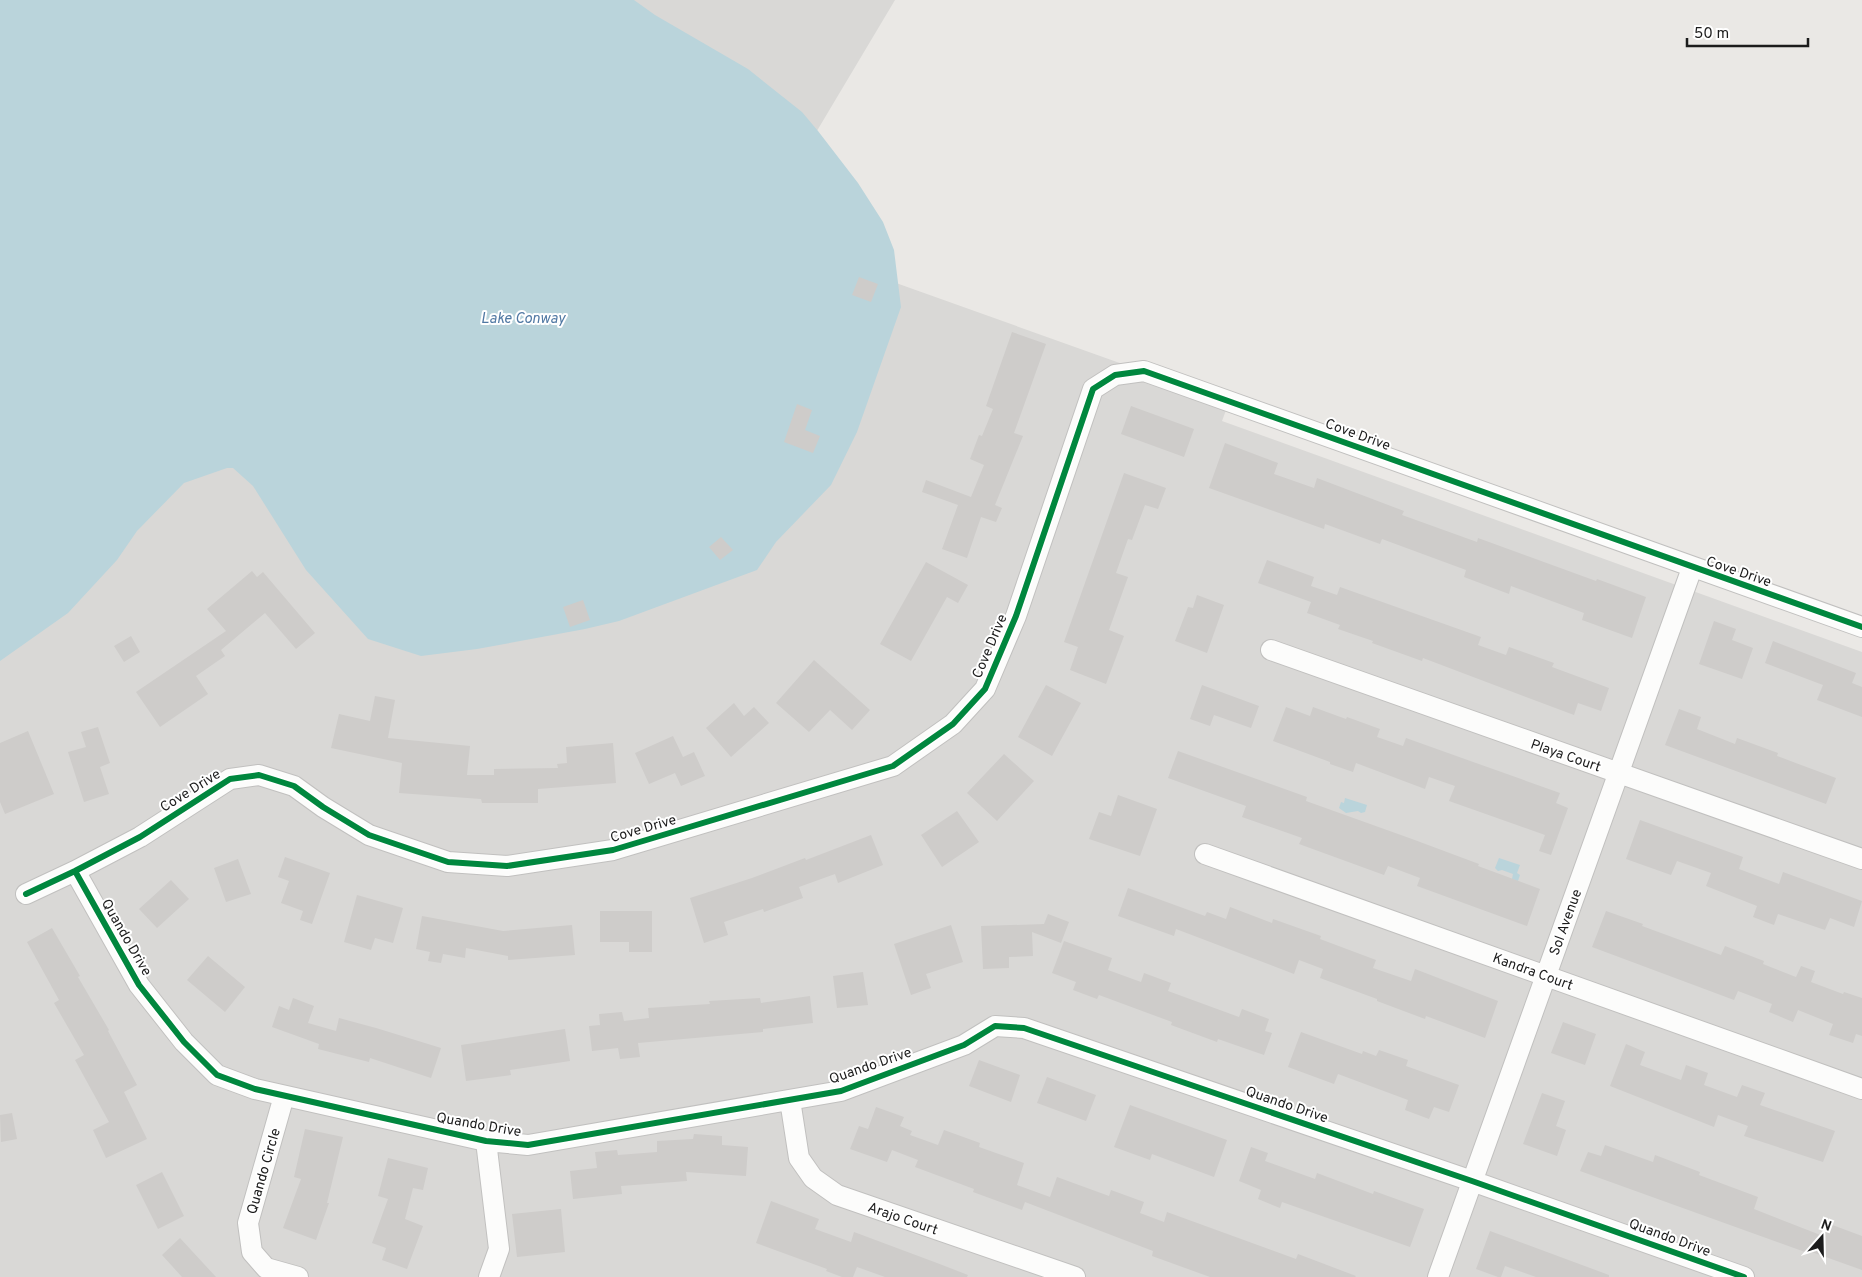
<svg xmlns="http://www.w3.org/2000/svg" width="1862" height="1277" font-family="Overpass,sans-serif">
<rect width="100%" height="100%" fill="#eae8e5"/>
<path fill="#d9d8d6" d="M401,0H895L756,233L1229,402L1222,421L1862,652V1277H0V394Z"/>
<path fill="#bad4db" d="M0,0H634L655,15L748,69L802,112L818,131L858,183L883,222L894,250L901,307L857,432L831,485L776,542L757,570L619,621L585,629L477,649L421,656L368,639L306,570L253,486L233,468H227L184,483L137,531L117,560L68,613L0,661Z
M1345,798L1367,805L1365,812L1361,813L1358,811L1346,813L1339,808L1341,802L1344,803Z
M1499,858L1520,865L1517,873L1520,875L1518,881L1512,879L1513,874L1502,870L1498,871L1495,868Z"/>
<path fill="#ceccca" d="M859,277L878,284L871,302L852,295Z
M1012,332L1046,344L1014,433L1023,436L995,505L1002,508L996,522L981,517L967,558L942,549L958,505L922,492L926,480L971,497L984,465L970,459L979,435L982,436L993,409L986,406Z
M797,404L812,410L805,430L820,436L813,453L784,442Z
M1131,406L1194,429L1184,457L1121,434Z
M1225,443L1278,463L1274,474L1314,488L1317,478L1404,511L1402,515L1477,542L1478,538L1596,581L1597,579L1646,597L1632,638L1582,620L1584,613L1511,586L1509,594L1464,577L1466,570L1382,539L1380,544L1325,524L1324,529L1209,488Z
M1124,473L1166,488L1158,509L1145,505L1132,540L1128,539L1116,573L1128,577L1109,630L1124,636L1106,684L1070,670L1078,647L1064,642Z
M721,537L733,550L720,560L709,547Z
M1267,560L1314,577L1311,586L1337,595L1340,587L1481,637L1478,645L1506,655L1509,647L1554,663L1552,667L1609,688L1601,711L1578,703L1574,715L1423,658L1422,661L1372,643L1373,641L1338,629L1340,625L1307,613L1311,602L1258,583Z
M926,562L968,585L958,603L947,597L911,661L880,644Z
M252,571L257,577L263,572L315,633L296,649L265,613L221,650L225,656L196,676L208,694L160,727L136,692L226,631L207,609Z
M1197,595L1224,605L1207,653L1175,641L1188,607L1193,608Z
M583,600L590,620L570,627L563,607Z
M1714,621L1736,629L1732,640L1753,648L1742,679L1699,664Z
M131,636L140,652L124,662L114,646Z
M1773,641L1856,673L1852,683L1862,687V717L1817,700L1823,685L1765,663Z
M814,660L870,710L852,730L830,710L809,732L776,703Z
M1046,685L1081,703L1052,756L1018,737Z
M1202,685L1259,706L1251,728L1214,715L1210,726L1190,719Z
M375,696L395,700L388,738L470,746L467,775H494V769L558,768L557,764L567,763L566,747L613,743L616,783L538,789V803H482L481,799L399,793L402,763L331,748L339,714L370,721Z
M734,703L744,716L754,707L769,723L731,757L706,728Z
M1286,707L1310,716L1313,707L1346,719L1347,717L1380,729L1377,737L1403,746L1406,738L1560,793L1556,803L1568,808L1551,855L1539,851L1545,835L1449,801L1455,786L1429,777L1425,789L1356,763L1353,772L1330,764V762L1273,741Z
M1679,709L1701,717L1697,729L1735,744L1737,738L1778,753L1777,756L1836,778L1826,804L1665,745Z
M98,727L110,763L100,767L109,794L84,802L68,752L86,747L81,732Z
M28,731L54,794L5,814L0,802V743Z
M673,736L683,757L694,752L705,776L681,786L675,773L649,784L635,753Z
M1178,751L1307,797L1306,801L1412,839L1479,864L1478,866L1540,889L1527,926L1417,886L1420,878L1388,866L1384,875L1299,844L1302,838L1242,817L1246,806L1168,778Z
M1004,754L1034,781L997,821L967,793Z
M1118,795L1157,809L1140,856L1089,839L1099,812L1111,816Z
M957,811L979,842L942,867L921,835Z
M1640,820L1743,857L1739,869L1779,884L1783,872L1862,901L1854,927L1830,918L1825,930L1778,914L1774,925L1753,917L1757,906L1706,886L1711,873L1677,861L1671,875L1626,859Z
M871,835L883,865L838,883L835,874L799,887L803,898L764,912L763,909L724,922L728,935L704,943L690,898L752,878L805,858L806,860Z
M285,857L330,873L312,924L300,920L303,911L281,903L289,881L278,877Z
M238,859L251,894L226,902L214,868Z
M171,880L189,899L157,928L139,909Z
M1128,888L1205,916L1207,912L1226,919L1230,907L1272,923L1273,919L1321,936L1320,939L1376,960L1373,968L1411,981L1415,969L1498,1001L1485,1038L1426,1016L1425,1019L1377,1001V999L1320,978L1323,969L1299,960L1294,974L1176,929L1174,936L1118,916Z
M357,895L403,908L393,943L375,938L371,950L344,942Z
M600,911H652V952H629V942H600Z
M1606,911L1643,924L1642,926L1721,955L1725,946L1764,961L1763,964L1796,977L1801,966L1815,971L1811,982L1843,994L1844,992L1862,998V1036L1856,1034L1853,1043L1829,1035L1833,1024L1798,1010L1793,1022L1769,1012L1772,1004L1738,991L1734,1000L1592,947Z
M1048,914L1069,922L1061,943L1032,932L1033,956L1009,957V968L983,969L981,926L1044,924Z
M422,916L503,931L572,925L575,955L508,960V956L466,948L465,958L443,954L441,963L428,961L430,952L416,949Z
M951,925L963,962L926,974L931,988L911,995L894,944Z
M52,928L80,976L78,977L109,1030L108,1031L137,1085L124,1092L147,1139L106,1158L93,1130L109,1122L75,1060L84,1055L54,1003L59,1000L27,942Z
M1064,941L1112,958L1108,970L1141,982L1144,973L1171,983L1168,991L1239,1017L1242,1009L1269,1019L1265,1031L1272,1033L1264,1055L1218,1039L1217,1042L1171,1025L1172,1022L1099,995L1097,999L1073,990L1076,982L1052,973Z
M208,956L245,987L225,1012L187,980Z
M863,972L868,1005L837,1008L833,976Z
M810,996L813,1023L763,1029V1032L638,1043L640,1057L620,1059L618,1048L592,1051L589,1026L600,1025L599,1014L622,1012L624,1021L649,1018L648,1008L710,1004L709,1001L760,998L761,1003Z
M293,998L314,1006L308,1023L336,1031L339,1018L376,1028L441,1048L431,1078L370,1058L369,1062L318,1049L319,1044L272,1027L279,1006L289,1010Z
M1563,1022L1596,1034L1585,1065L1551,1053Z
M565,1029L570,1061L510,1070L511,1075L466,1081L461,1045Z
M1301,1032L1362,1054L1363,1051L1376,1056L1379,1050L1408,1060L1406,1066L1459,1085L1449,1112L1434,1107L1429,1119L1405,1110L1408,1100L1338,1074L1334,1084L1288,1067Z
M1626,1044L1645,1052L1640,1065L1681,1080L1686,1065L1708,1073L1704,1085L1737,1097L1742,1085L1765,1093L1760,1105L1835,1131L1823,1162L1744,1136L1748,1126L1718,1115L1714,1127L1610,1086Z
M979,1060L1020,1075L1011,1102L969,1086Z
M1047,1077L1096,1095L1086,1121L1037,1103Z
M1542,1093L1565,1101L1556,1126L1566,1130L1557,1156L1523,1144Z
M1130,1105L1227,1140L1214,1177L1152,1154L1150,1160L1114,1147Z
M876,1107L904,1117L900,1126L912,1131L910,1135L938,1145L944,1130L980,1143L979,1147L1024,1163L1017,1185L1050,1197L1057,1177L1109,1196L1111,1190L1144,1202L1140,1213L1164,1222L1167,1212L1296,1259L1298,1254L1356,1276L1355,1277H1210L1152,1256L1153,1251L1025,1202L1022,1210L973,1192L974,1189L915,1167L918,1160L892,1150L887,1162L850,1149L859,1126L868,1129Z
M12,1113L17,1139L1,1142L0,1115Z
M305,1129L343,1137L327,1203H329L316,1240L283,1228L301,1179L294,1177Z
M694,1134L722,1136V1145L748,1147L746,1176L686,1172L687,1181L621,1186L622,1194L573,1199L570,1171L597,1168L595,1152L617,1150L618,1155L657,1152V1141L693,1139Z
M1605,1145L1653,1162L1655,1155L1700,1172L1699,1175L1758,1197L1754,1209L1823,1236L1827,1223L1862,1236V1270L1806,1250L1805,1252L1580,1171L1588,1152L1601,1156Z
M1251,1147L1268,1153L1265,1161L1315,1179L1317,1173L1373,1194L1374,1191L1424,1209L1410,1247L1282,1202L1280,1208L1258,1199L1261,1190L1239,1181Z
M388,1158L428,1168L423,1190L413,1188L405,1219L423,1226L407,1269L382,1260L386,1248L372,1243L388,1199L378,1196Z
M162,1172L184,1216L158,1229L136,1185Z
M771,1201L819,1219L815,1229L851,1242L854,1232L937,1263L968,1275L967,1277H885L857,1267L853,1277H842L826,1271L827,1269L756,1243Z
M561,1209L565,1252L517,1257L512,1214Z
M1490,1231L1609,1275V1277H1536L1505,1266L1501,1277H1498L1476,1269Z
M180,1238L216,1277H182L162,1255Z"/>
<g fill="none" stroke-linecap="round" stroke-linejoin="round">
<g stroke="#c1c0bf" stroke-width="22">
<path id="street" d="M1271,650L1862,859
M1205,854L1862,1089
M75,871L139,985L184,1042L217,1075L255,1089L486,1141L528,1145L841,1091L964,1045L995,1026L1024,1028L1472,1181L1744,1277
M26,894L75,871L140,837L230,779L259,775L294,786L323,807L369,835L448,862L507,866L613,850L893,766L953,724L985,689L1016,616L1093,389L1115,375L1144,371L1862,627
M284,1096L248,1223L252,1252L266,1268L298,1277
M790,1100L799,1158L813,1178L837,1195L1075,1277
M486,1141L499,1249L489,1277
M1438,1277L1692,568"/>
</g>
<use href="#street" stroke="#fcfcfb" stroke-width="20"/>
<g stroke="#fff" stroke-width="9">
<path id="cycleway" d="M75,871L139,985L184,1042L217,1075L255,1089L486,1141L528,1145L841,1091L964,1045L995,1026L1024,1028L1472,1181L1744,1277
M26,894L75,871L140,837L230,779L259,775L294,786L323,807L369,835L448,862L507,866L613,850L893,766L953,724L985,689L1016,616L1093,389L1115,375L1144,371L1862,627"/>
</g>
<use href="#cycleway" stroke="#00873e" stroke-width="6"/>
</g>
<g text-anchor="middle" stroke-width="4" stroke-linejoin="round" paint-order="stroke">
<g font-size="14" fill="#1c1c1c" stroke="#fff">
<text transform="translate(1358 434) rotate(20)" y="5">Cove Drive</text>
<text transform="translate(1739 571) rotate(19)" y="5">Cove Drive</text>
<text transform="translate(989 646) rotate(-67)" y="5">Cove Drive</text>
<text transform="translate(1566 755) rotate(19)" y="5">Playa Court</text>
<text transform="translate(190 790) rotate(-32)" y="5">Cove Drive</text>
<text transform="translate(643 828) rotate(-16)" y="5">Cove Drive</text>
<text transform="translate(1565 922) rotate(-70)" y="5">Sol Avenue</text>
<text transform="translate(127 937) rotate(60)" y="5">Quando Drive</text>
<text transform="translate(1533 971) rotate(20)" y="5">Kandra Court</text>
<text transform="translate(870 1065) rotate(-19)" y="5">Quando Drive</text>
<text transform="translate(1287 1104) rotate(19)" y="5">Quando Drive</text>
<text transform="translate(479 1124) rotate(10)" y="5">Quando Drive</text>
<text transform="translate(263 1171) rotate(-74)" y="5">Quando Circle</text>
<text transform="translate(903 1218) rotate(19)" y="5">Arajo Court</text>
<text transform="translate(1670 1237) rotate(20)" y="5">Quando Drive</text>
</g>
<g font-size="15" font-style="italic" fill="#5078a3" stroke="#fff">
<text x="523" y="323">Lake Conway</text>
</g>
</g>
<g transform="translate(1822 1237) rotate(20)" stroke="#ffffff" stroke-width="4" paint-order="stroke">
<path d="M0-4L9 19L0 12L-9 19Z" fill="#1c1c1c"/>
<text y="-8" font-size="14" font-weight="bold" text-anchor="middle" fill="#1c1c1c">N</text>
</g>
<path d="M1687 38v8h121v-8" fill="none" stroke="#1c1c1c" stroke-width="2.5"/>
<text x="1694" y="38" font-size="15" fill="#1c1c1c" stroke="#ffffff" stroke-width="4" paint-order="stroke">50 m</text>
</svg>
